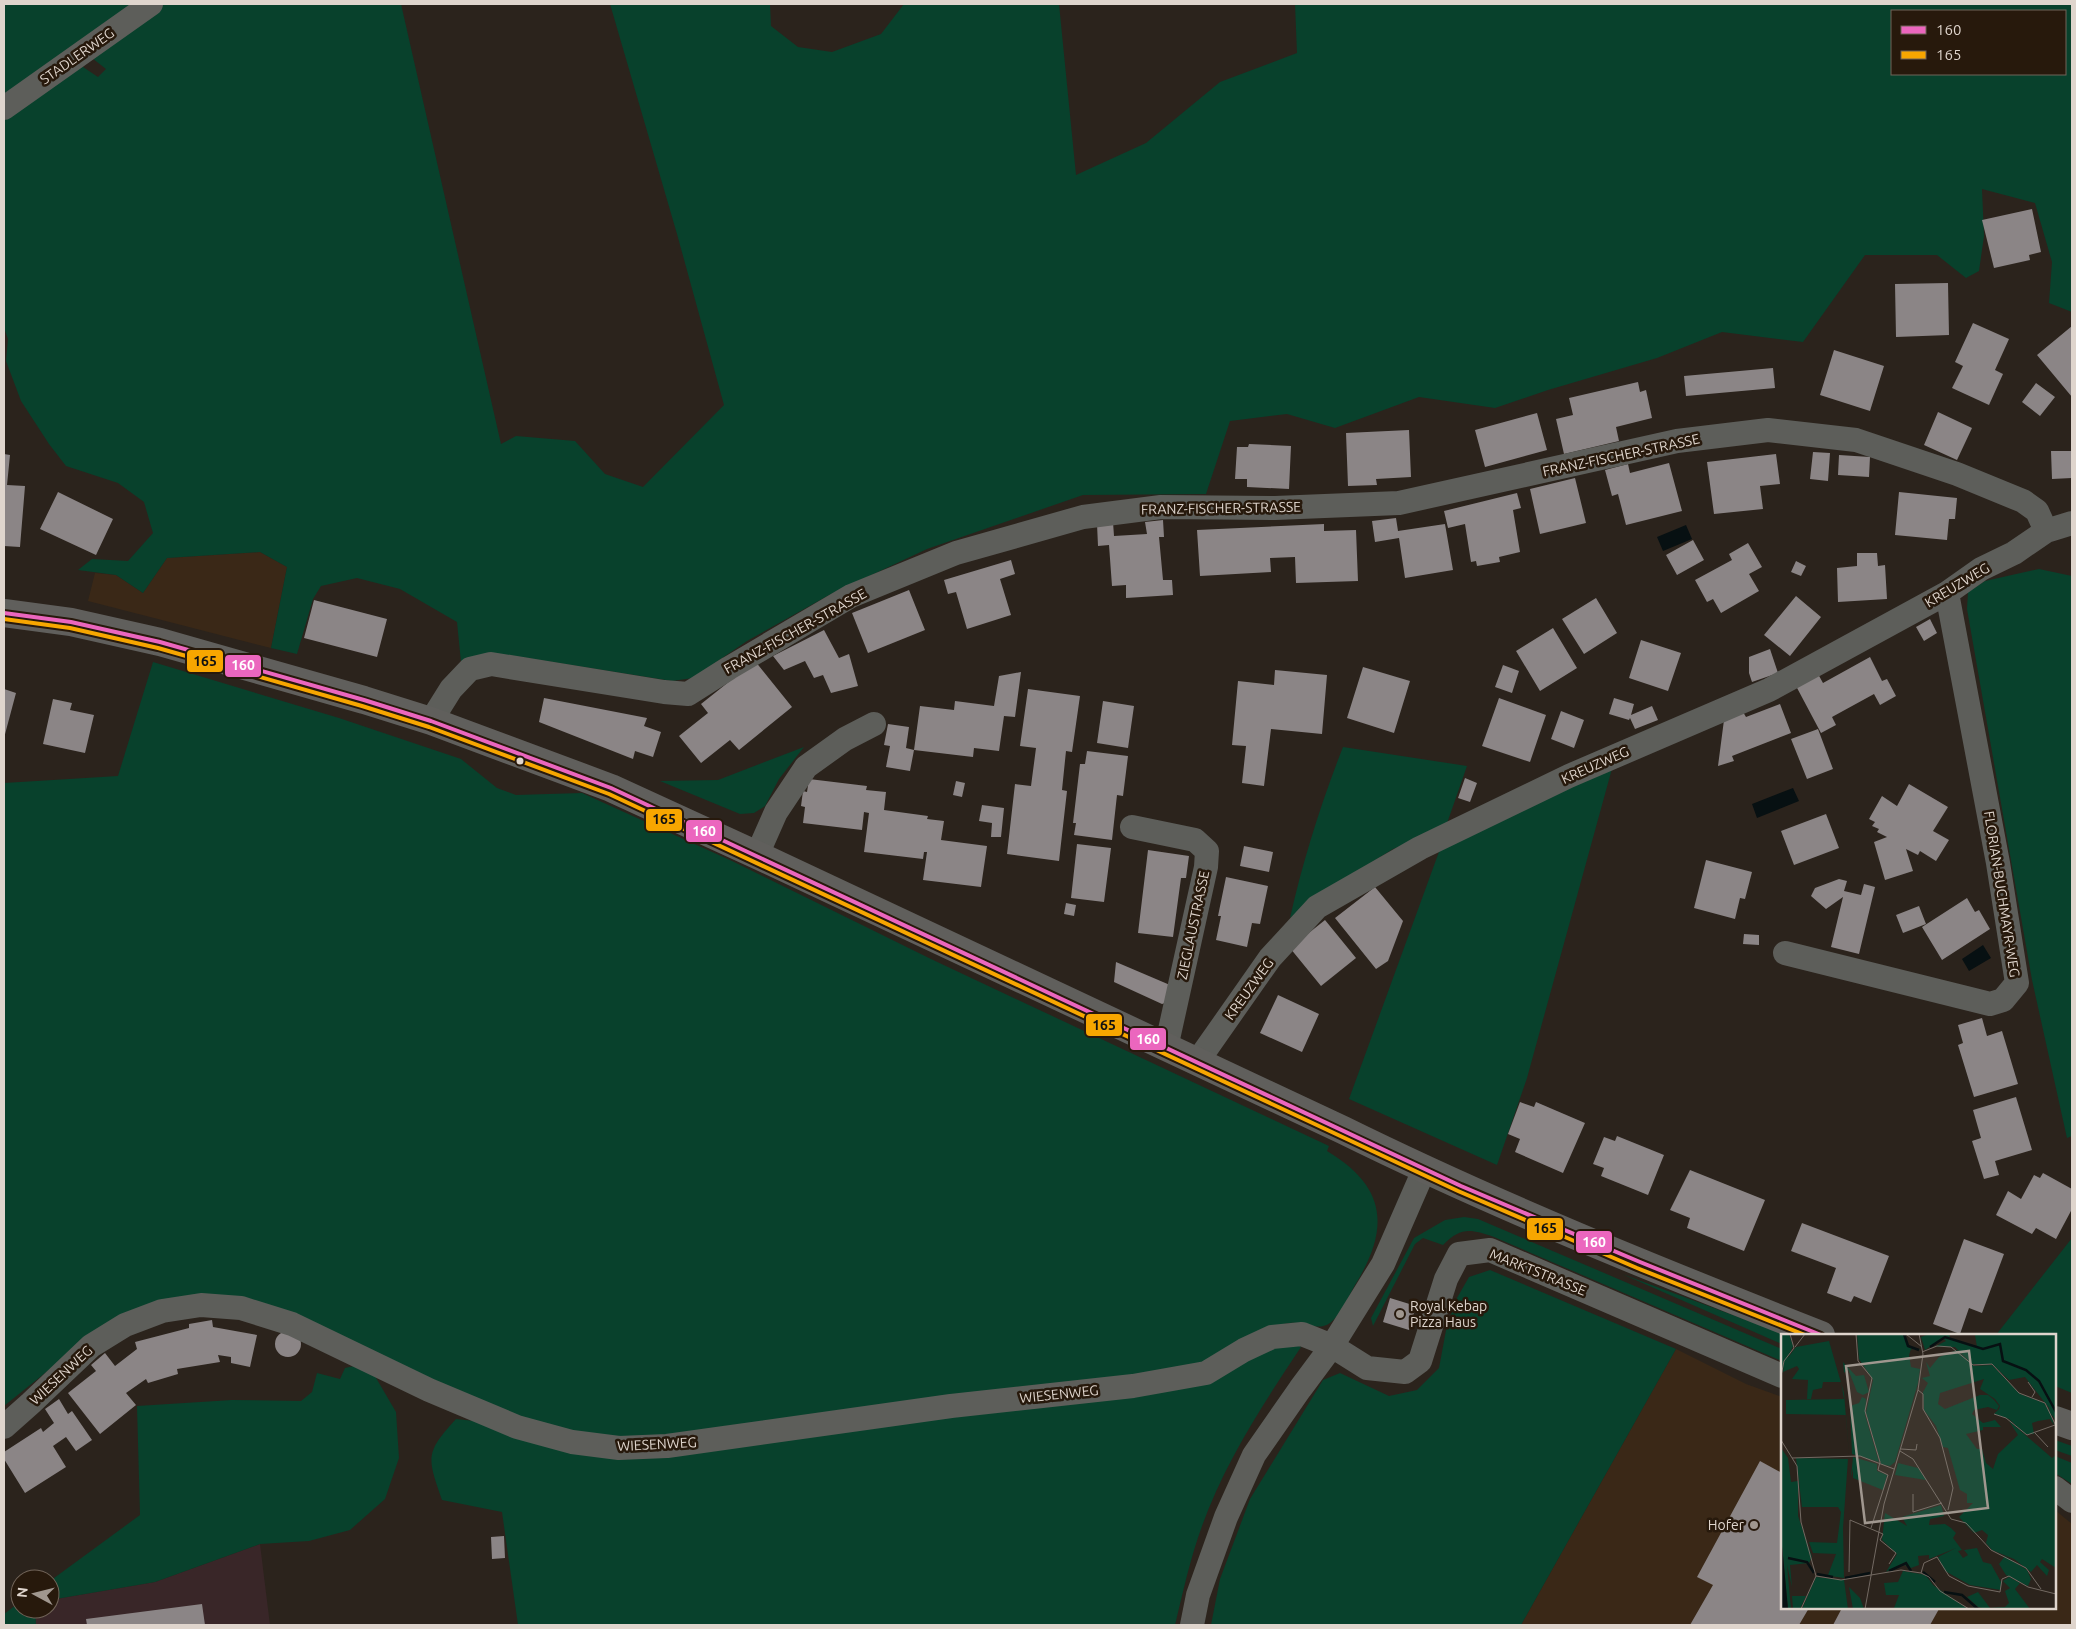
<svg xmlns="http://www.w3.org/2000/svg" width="2076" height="1629" font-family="Ubuntu,sans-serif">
<rect width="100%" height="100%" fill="#2b231c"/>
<path fill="#3a2817" d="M260,552L287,567L271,648L88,601L95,573L116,575L143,593L167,558Z
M1676,1349L1746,1384L1782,1397V1608H2055V1510L2072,1524V1625H1521Z"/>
<path fill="#392628" d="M260,1544L270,1625H36L35,1609H50V1600L155,1582Z"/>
<path fill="#08412c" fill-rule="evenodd" d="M4,4H139L4,102Z
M164,4H401L501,444L516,436L575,441L605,474L643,487L724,405L677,234L610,4H770L771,26L798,47L832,52L881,34L904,4H1059L1076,175L1146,143L1220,82L1297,53L1295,4H2072V312L2049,303L2052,262L2035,203L1982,189L1984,236L1979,271L1966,278L1937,255H1865L1803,342L1722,332L1657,358L1548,390L1495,408L1419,397L1335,428L1287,414L1230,421L1206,494L1083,495L927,549L831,594L747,641L693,678L672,681L501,654L461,662L457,622L400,589L357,578L321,586L313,599L297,654L271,648L287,567L260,552L167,558L143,593L116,575L78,570L92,559L128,561L153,533L144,502L118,483L66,466L49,444L21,401L6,361L8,339L4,328V119L77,63L98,77L106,69L92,58ZM1892,11H2065V74H1892Z
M2039,569L2072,576V1136L2067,1138L2032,980L1967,609L1968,592L1985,581Z
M153,662L339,718L461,759L497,788L516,795L582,793L732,861L931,959L1329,1146L1327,1151C1387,1187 1390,1228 1355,1285C1348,1297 1341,1315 1330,1323C1317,1332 1304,1321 1290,1323C1263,1326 1245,1345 1221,1355C1207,1361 1192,1365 1178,1370L643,1439L565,1433L507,1414L276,1307L101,1328L4,1406V783L118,776Z
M804,747L779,779L765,806L754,813L740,814L660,781L718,780Z
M1343,747L1467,766L1445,829L1393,849L1324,892L1290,918C1303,860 1321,803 1343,747Z
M1613,765L1527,1078L1497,1165L1349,1099L1440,849Z
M1464,1217L1478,1219L1782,1349V1361L1494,1237C1470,1229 1461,1227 1443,1245L1423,1238L1415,1244L1373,1326L1371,1318L1414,1238L1445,1220Z
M2072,1238V1393L2055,1386V1335H1996Z
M1490,1270L1676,1349L1521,1625H1211L1220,1579L1250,1499L1323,1380L1340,1373L1389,1396L1417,1390L1439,1368L1447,1325L1457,1298L1469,1277Z
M1622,1274L1787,1335H1782V1344Z
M1288,1341L1301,1347C1263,1404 1225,1462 1202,1526C1190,1559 1183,1592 1175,1625H518L502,1512L442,1500C427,1457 425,1453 456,1419L484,1422L579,1451L1195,1381Z
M354,1366L372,1371L396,1412L399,1458L385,1499L350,1530L309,1541L260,1544L155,1582L50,1600V1581L140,1515L137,1406L232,1400L301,1401L312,1392L317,1373L340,1379L345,1368Z
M2055,1440L2072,1446V1456L2055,1450Z
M2055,1456L2072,1463V1484L2055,1473Z
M20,1602V1609H35L36,1625H4V1614Z"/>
<path fill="#071012" d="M1686,525L1692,539L1663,551L1657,537Z
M1793,788L1799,801L1757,818L1752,804Z
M1983,945L1991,958L1969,971L1962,959Z"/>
<path fill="#8b8586" d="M2032,209L2041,252L2029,255L2030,260L1994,268L1982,220Z
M1948,283L1949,335L1896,337L1895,284Z
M1973,323L2009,339L1995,370L2003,374L1989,405L1952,388L1963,366L1955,362Z
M2072,326V397L2037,355Z
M1834,350L1884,366L1870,411L1820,395Z
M1773,368L1775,388L1686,396L1684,376Z
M1638,382L1640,392L1646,390L1652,418L1616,427L1619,441L1564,454L1556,419L1573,415L1569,398Z
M2036,383L2055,397L2040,416L2022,402Z
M1938,412L1972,428L1957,460L1924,445Z
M1537,413L1547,450L1485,467L1475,430Z
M1409,430L1411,477L1376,479L1377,485L1348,486L1346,433Z
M1249,444L1291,446L1289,489L1247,487V479H1235L1237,447H1248Z
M2051,451H2072V478L2052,479Z
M1813,452L1830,453L1828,481L1810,479Z
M4,454L10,455L7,485L25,486L20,547L4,546Z
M1776,454L1780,484L1760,486L1763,509L1714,514L1707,462Z
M1839,455L1870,457L1869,477L1838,475Z
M1669,463L1682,511L1626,525L1618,494L1612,496L1605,470L1628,464L1630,473Z
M1575,478L1586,523L1540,534L1530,489Z
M58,492L113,519L96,555L40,529Z
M1899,492L1957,498L1955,519H1949L1947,540L1895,535Z
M1517,493L1521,508L1513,510L1520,552L1499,557L1500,562L1477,566L1476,561L1471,562L1465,524L1448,528L1444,511Z
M1396,518L1398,531L1445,524L1453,570L1405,578L1399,538L1375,542L1372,521Z
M1163,520L1164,537H1159L1163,580H1172L1173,595L1126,598V585L1112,586L1109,545L1098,546L1097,524L1113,522L1114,536L1147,534L1145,522Z
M1324,524V531L1356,530L1358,581L1296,583L1295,557L1270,558L1271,572L1200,576L1197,530Z
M1693,540L1704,560L1677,575L1666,555Z
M1748,543L1762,567L1749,574L1759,591L1721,613L1713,599L1707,602L1695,580L1732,560L1729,554Z
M1857,553H1877L1878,566L1885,565L1887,599L1838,602L1837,568L1857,566Z
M1011,560L1015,574L1000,579L1011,615L967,629L956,592L948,594L944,580Z
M1796,561L1806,566L1801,576L1791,572Z
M909,590L925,630L868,653L852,613Z
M1796,596L1821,617L1790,656L1764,635Z
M1596,598L1617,633L1584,654L1562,619Z
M314,600L387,619L377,657L304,638Z
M1930,619L1937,633L1924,641L1916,627Z
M1553,628L1577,668L1540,691L1516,651Z
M824,630L839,658L849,654L858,686L831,693L823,675L814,678L805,661L784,670L773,656Z
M1641,640L1681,653L1668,691L1629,678Z
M1770,649L1778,673L1752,682L1749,673V657Z
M1870,657L1882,681L1887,679L1896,696L1880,705L1874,694L1832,717L1836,725L1821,733L1796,686L1818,674L1823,683Z
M755,661L792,707L739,750L730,740L701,763L679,736L708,713L701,704Z
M1503,665L1519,671L1512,693L1495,687Z
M1363,667L1410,681L1394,733L1347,718Z
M1275,670L1327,675L1322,734L1271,729L1264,786L1242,783L1246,746L1232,745L1238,681L1274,685Z
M1021,672L1015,717L1004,716L999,751L974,748L973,757L914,750L920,706L954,710L955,701L994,706L999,676Z
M4,689L16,693L4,738Z
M1028,689L1080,696L1072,752L1066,751L1062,790L1067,791L1059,861L1007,854L1015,784L1031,786L1036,748L1020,746Z
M544,698L647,718L644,726L661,732L653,757L635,751L633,759L539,722Z
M1499,698L1546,715L1530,762L1482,746Z
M1614,698L1634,704L1631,715L1652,706L1658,720L1635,729L1630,718L1629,720L1609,714Z
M53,699L72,703L70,710L94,715L85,753L43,744Z
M1103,701L1134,706L1128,748L1097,743Z
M1780,704L1791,733L1732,756L1734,761L1718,766L1724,720L1743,712L1746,717Z
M1561,711L1584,720L1574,748L1551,739Z
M888,724L909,727L906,748L914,750L910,771L886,767L890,746L884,745Z
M1818,729L1833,769L1807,779L1791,739Z
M1087,751L1128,756L1123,796L1117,795L1112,840L1074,835L1076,823H1073L1080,764H1085Z
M1465,778L1477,783L1470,802L1458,798Z
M809,779L867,786L866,790L886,792L884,810L928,816L927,819L944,821L941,840L987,846L981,887L923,880L927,852H924L923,859L864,852L869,813L864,812L862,830L803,823L805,807L801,806L803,791L807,792Z
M956,781L965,783L962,797L953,795Z
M1909,784L1948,807L1933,831L1949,840L1936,861L1920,851L1918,855L1906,849L1913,871L1885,880L1874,842L1887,837L1877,832L1879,829L1872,826L1875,822L1869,819L1882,796L1897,806Z
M982,805L1004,808L1001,837H991L992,823L979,821Z
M1826,814L1839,848L1794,865L1781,831Z
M1077,844L1111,848L1104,902L1071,898Z
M1244,846L1273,852L1269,872L1240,866Z
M1148,850L1189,856L1186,878H1181L1173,937L1138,933Z
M1706,860L1752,872L1745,899L1740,898L1735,919L1694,908Z
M1226,877L1268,886L1260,924L1252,923L1247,947L1216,940L1221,916H1218Z
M1839,879L1847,881L1844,891L1861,895L1864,884L1875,887L1859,954L1831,947L1843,897L1826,909L1811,896L1815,888Z
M1375,887L1403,921L1388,961L1376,969L1335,918Z
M1967,898L1975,912L1979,910L1990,929L1942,960L1922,927Z
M1066,903L1076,905L1074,916L1064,914Z
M1919,906L1926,924L1903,933L1896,915Z
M1325,920L1356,958L1321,986L1290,948Z
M1744,934L1759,935V945L1743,944Z
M1116,962L1170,985L1168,1002L1162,1004L1114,982Z
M1278,995L1319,1014L1302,1052L1260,1033Z
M1982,1018L1987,1036L2002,1031L2018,1084L1974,1097L1958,1045L1963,1043L1958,1025Z
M2016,1097L2032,1150L1995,1161L1999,1175L1984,1179L1972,1141L1981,1138L1973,1110Z
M1520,1102L1534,1107L1536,1102L1585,1123L1563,1173L1515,1152L1520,1139L1508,1134Z
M1617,1136L1664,1155L1648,1195L1601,1176L1604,1168L1593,1164L1604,1137L1615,1141Z
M1690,1170L1765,1200L1744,1251L1687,1228L1690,1218L1670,1210Z
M2043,1173L2072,1189V1209L2056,1239L2036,1228L2032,1234L1996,1215L2008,1191L2021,1199L2034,1175L2040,1178Z
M1802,1223L1889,1256L1871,1303L1854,1296L1851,1302L1827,1293L1836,1268L1791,1251Z
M1964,1239L2004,1254L1982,1313L1969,1308L1960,1334L1933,1324Z
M1390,1298L1416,1306L1409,1330L1383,1322Z
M212,1320L213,1327L257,1335L250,1367L231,1363V1357L218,1355L220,1362L183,1368L177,1369L178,1374L148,1383L146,1379L126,1393L136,1405L100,1434L68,1393L96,1371L91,1365L105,1353L115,1366L137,1349L135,1342L189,1328V1324Z
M275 1344a13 13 0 1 1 26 0a13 13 0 1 1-26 0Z
M59,1399L68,1414L72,1411L92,1440L76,1451L66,1437L53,1446L66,1467L25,1493L4,1459V1452L41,1428L43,1432L54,1423L45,1409Z
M1760,1461L1782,1473V1608H1809L1799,1625H1690L1713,1585L1697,1577Z
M504,1536L505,1558L492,1559L491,1537Z
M202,1604L205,1625H87L86,1619Z
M1842,1608H1936L1939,1609L1930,1625H1833Z"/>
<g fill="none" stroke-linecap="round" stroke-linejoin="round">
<path stroke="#5d5e5a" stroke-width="24" d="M4,108L151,4
M431,721L451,689L470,669L491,664L664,692L688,694L729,668L851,596L956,553L1083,517L1161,507L1275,508L1399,503L1677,441L1768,430L1856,440L1957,474L2023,501L2037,511L2046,531
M1132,827L1195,840L1207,851L1206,867L1166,1048
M757,855L776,812L806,767L845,739L874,724
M1785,953L1990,1004L2003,1000L2017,983L1998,863L1947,593
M1197,1062L1270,958L1317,907L1420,848L1569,776L1769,690L1947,593L1981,569L2014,553L2046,531L2072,523
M4,1427L31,1403L91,1346L125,1325L162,1311L201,1305L241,1308L292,1324L429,1390L517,1427L572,1442L619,1448L667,1446L951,1406L1133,1386L1206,1373L1244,1350L1272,1337L1302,1334L1332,1346L1367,1368L1405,1372L1420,1361L1446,1279L1459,1254L1490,1250L1782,1376
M2055,1488L2072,1501
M1192,1625L1198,1595L1226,1517L1254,1455L1300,1389L1332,1346L1383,1264L1424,1170"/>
<path stroke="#605f5c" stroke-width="28" d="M4,613L71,622L160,642L364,700L431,721L611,788L757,855L1343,1130C1499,1207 1659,1271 1821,1335
M2055,1420L2072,1426"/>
<g stroke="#27190c" stroke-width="8">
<path id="bus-1" d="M4,613L71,622L160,642L364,700L431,721L611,788L1461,1186L1640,1262L1821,1335"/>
</g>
<g stroke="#27190c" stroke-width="8">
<path id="bus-2" d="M4,619L70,628L158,648L362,706L429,727L609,794L1458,1191L1637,1268L1805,1335"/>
</g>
<use href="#bus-1" stroke="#eb66be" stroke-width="4"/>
<use href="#bus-2" stroke="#f7a600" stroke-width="4"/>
</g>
<circle fill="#dfd5cd" stroke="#27190c" stroke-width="2" cx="520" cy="761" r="4.5"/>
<g fill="#a0978f" stroke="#27190c" stroke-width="2">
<circle cx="1400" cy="1314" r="5"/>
<circle cx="1754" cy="1525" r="5"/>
</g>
<g text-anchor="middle" stroke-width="5" stroke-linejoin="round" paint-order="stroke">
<g font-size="14" fill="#dfd5cd" stroke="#27190c">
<text transform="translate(77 56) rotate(-35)" y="5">STADLERWEG</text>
<text transform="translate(1621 455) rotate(-12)" y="5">FRANZ-FISCHER-STRASSE</text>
<text transform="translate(1221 508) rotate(-1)" y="5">FRANZ-FISCHER-STRASSE</text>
<text transform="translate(1957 585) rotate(-31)" y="5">KREUZWEG</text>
<text transform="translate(795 631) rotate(-29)" y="5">FRANZ-FISCHER-STRASSE</text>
<text transform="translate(1595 765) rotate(-24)" y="5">KREUZWEG</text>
<text transform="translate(2002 894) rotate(81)" y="5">FLORIAN-BUCHMAYR-WEG</text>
<text transform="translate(1193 925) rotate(-78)" y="5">ZIEGLAUSTRASSE</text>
<text transform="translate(1249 989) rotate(-54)" y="5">KREUZWEG</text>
<text transform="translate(1538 1272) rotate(22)" y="5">MARKTSTRASSE</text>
<text transform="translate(61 1375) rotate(-43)" y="5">WIESENWEG</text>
<text transform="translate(1059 1394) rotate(-6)" y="5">WIESENWEG</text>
<text transform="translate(657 1444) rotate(-3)" y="5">WIESENWEG</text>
</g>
<g font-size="14" fill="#dfd5cd" stroke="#27190c" text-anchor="start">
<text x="1410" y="1311">Royal Kebap<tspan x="1410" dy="16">Pizza Haus</tspan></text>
<text x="1744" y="1530" text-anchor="end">Hofer</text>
</g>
</g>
<g transform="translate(1781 1334)">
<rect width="275" height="275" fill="#2b231c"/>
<path d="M0,0H8L12,12L0,39ZM76,0H123L126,11L140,16L130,15L128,21L130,33L139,35L137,49L114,128L109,132L100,130L85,79L92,46L78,25ZM148,0H168L169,4L196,13L194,1L197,0H275V86L270,80L273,91L269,85L257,87L251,89L253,100H244L228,85L213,80L218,75L219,72L214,65L199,55L203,45L159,59L157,70L164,75L199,61H207L213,66L218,72L216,76L207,73L193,76L191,80L202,89L214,86L220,93H202V96L185,100L196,115H201L205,129L212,135L217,120L237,101L228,87L271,124L275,121V234L261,225L259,228L268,236L266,242L256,231L250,238L233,225L211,216L205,209L207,201L201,196L193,199L178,183L192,169H186V160L179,156L167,114L162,113L155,92L143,76L142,58L147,49L141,44L149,42L145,28L149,34L158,23L176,16L193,32L211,31L239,60L263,69L269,78L268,74L244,43L228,46L211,30H191L174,13H153L165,7L162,4L144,16L140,3ZM48,7L63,59L68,121L65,81L5,80V66L63,65L60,48H42L41,54L32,56L30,65H26L27,46L11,45L18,35L16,32L2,38L3,29L15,13ZM62,28L75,42L83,41L88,58L82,61L76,58L67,35L63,39ZM81,63L85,65L84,81L98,128L71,120L69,72L78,69ZM0,114L7,124L10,148L17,147V182L31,223L28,229L9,231L11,253L6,231L10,275H7L0,202ZM72,123L96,130V137L106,141L102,156L72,144V135L70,143ZM15,124L67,125L62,194L63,244L36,240L47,241L55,220L32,219L28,208L56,209L60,178L57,173H21ZM117,129L137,134L145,146L114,141ZM160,171L163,182L149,185L148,191L164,190L170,194L175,199L172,204L181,216L177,217L182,224L187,221L183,216L196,214L202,228L210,230L220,248V256L189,251L164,237L157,223L175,214L148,225V221L137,222L138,231L130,234L121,230L105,238L116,220L101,206L104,179L126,192L121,183ZM224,222L246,236L250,245L247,252L225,241L218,230ZM122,237L145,241L152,251L187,275H112L125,274H113L118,261H105L103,249L117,248ZM35,243L63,246L67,275H21ZM228,243L239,249L234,255L249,275H206L197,273L186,263L197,258L209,274L224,273L228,269L224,257L229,254L222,247ZM68,253L79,264L83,275H72ZM11,262H25L19,275H12Z" fill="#08412c"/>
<path d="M0,204L2,222L7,275H0Z" fill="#071012"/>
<path fill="none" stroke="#071012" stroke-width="2.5" d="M123,0L127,12L138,16M149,13L164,3L202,15L219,10L222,27L245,36L258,47L275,78M7,224L26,228L33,239M108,237L125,229L130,237M142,238L154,248M36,240L52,243M64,244L89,239M163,258L181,261L197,275"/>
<path fill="none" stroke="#736a63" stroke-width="1" d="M75,0L77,27L91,44L84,77L99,128L97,136L107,141L90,194M125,0L141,13M14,13L24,0M141,18L156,12L170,13L192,31L211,30L238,59L264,69L275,92M0,42L3,27L13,14L9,0M247,48L254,58L251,63M137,56L142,60V75L159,104L172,154L167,176M213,80L225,84L246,101L274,91M254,99L267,113M0,106L16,132L20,188L35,242M120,115L135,116L136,110M119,117L132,125L170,185L185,189L210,216L245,234L260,255M11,124L79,122L113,135M132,160V178L161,169M68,238L69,186L102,200L99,206L115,219L108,230M140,239L143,229L156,223L168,242L187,252L219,258L221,245L228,242L247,253L275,260M35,242L60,246L120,236L140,239L148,243L159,257L188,275M20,275L35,242M84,275L103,170L137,56L142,20L138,0"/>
<path fill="#a0978f" fill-opacity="0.15" stroke="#a0978f" stroke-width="2.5" d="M188,17L207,174L84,189L65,32Z"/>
<rect width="275" height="275" fill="none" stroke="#dfd5cd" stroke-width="2.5"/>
</g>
<g stroke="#27190c" stroke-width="2">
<rect x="186" y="649" width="38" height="24" rx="5" fill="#f7a600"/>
<rect x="224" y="654" width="38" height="24" rx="5" fill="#eb66be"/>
<rect x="645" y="808" width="38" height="24" rx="5" fill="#f7a600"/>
<rect x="685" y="819" width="38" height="24" rx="5" fill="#eb66be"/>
<rect x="1085" y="1013" width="38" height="24" rx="5" fill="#f7a600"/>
<rect x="1129" y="1027" width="38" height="24" rx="5" fill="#eb66be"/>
<rect x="1526" y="1217" width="38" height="24" rx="5" fill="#f7a600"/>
<rect x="1575" y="1230" width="38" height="24" rx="5" fill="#eb66be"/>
</g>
<g font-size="14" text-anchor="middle" font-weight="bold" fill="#fff">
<text x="243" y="670">160</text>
<text x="704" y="836">160</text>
<text x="1148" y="1044">160</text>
<text x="1594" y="1247">160</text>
</g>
<g font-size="14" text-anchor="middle" font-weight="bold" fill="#111">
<text x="205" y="666">165</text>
<text x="664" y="824">165</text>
<text x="1104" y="1030">165</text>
<text x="1545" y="1233">165</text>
</g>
<rect width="2076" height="1629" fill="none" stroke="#dfd5cd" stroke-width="10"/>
<rect x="1891" y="10" width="175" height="65" fill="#27190c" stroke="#716459"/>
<rect x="1901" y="26" width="25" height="8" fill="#eb66be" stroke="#716459"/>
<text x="1936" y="35" font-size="15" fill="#dfd5cd">160</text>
<rect x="1901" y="51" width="25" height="8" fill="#f7a600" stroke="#716459"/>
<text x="1936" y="60" font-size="15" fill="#dfd5cd">165</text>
<g transform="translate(35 1594) rotate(277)"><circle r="24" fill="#27190c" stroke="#716459"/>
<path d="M0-4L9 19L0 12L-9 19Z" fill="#a0978f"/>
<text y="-8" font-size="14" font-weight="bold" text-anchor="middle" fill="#dfd5cd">N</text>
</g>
</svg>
